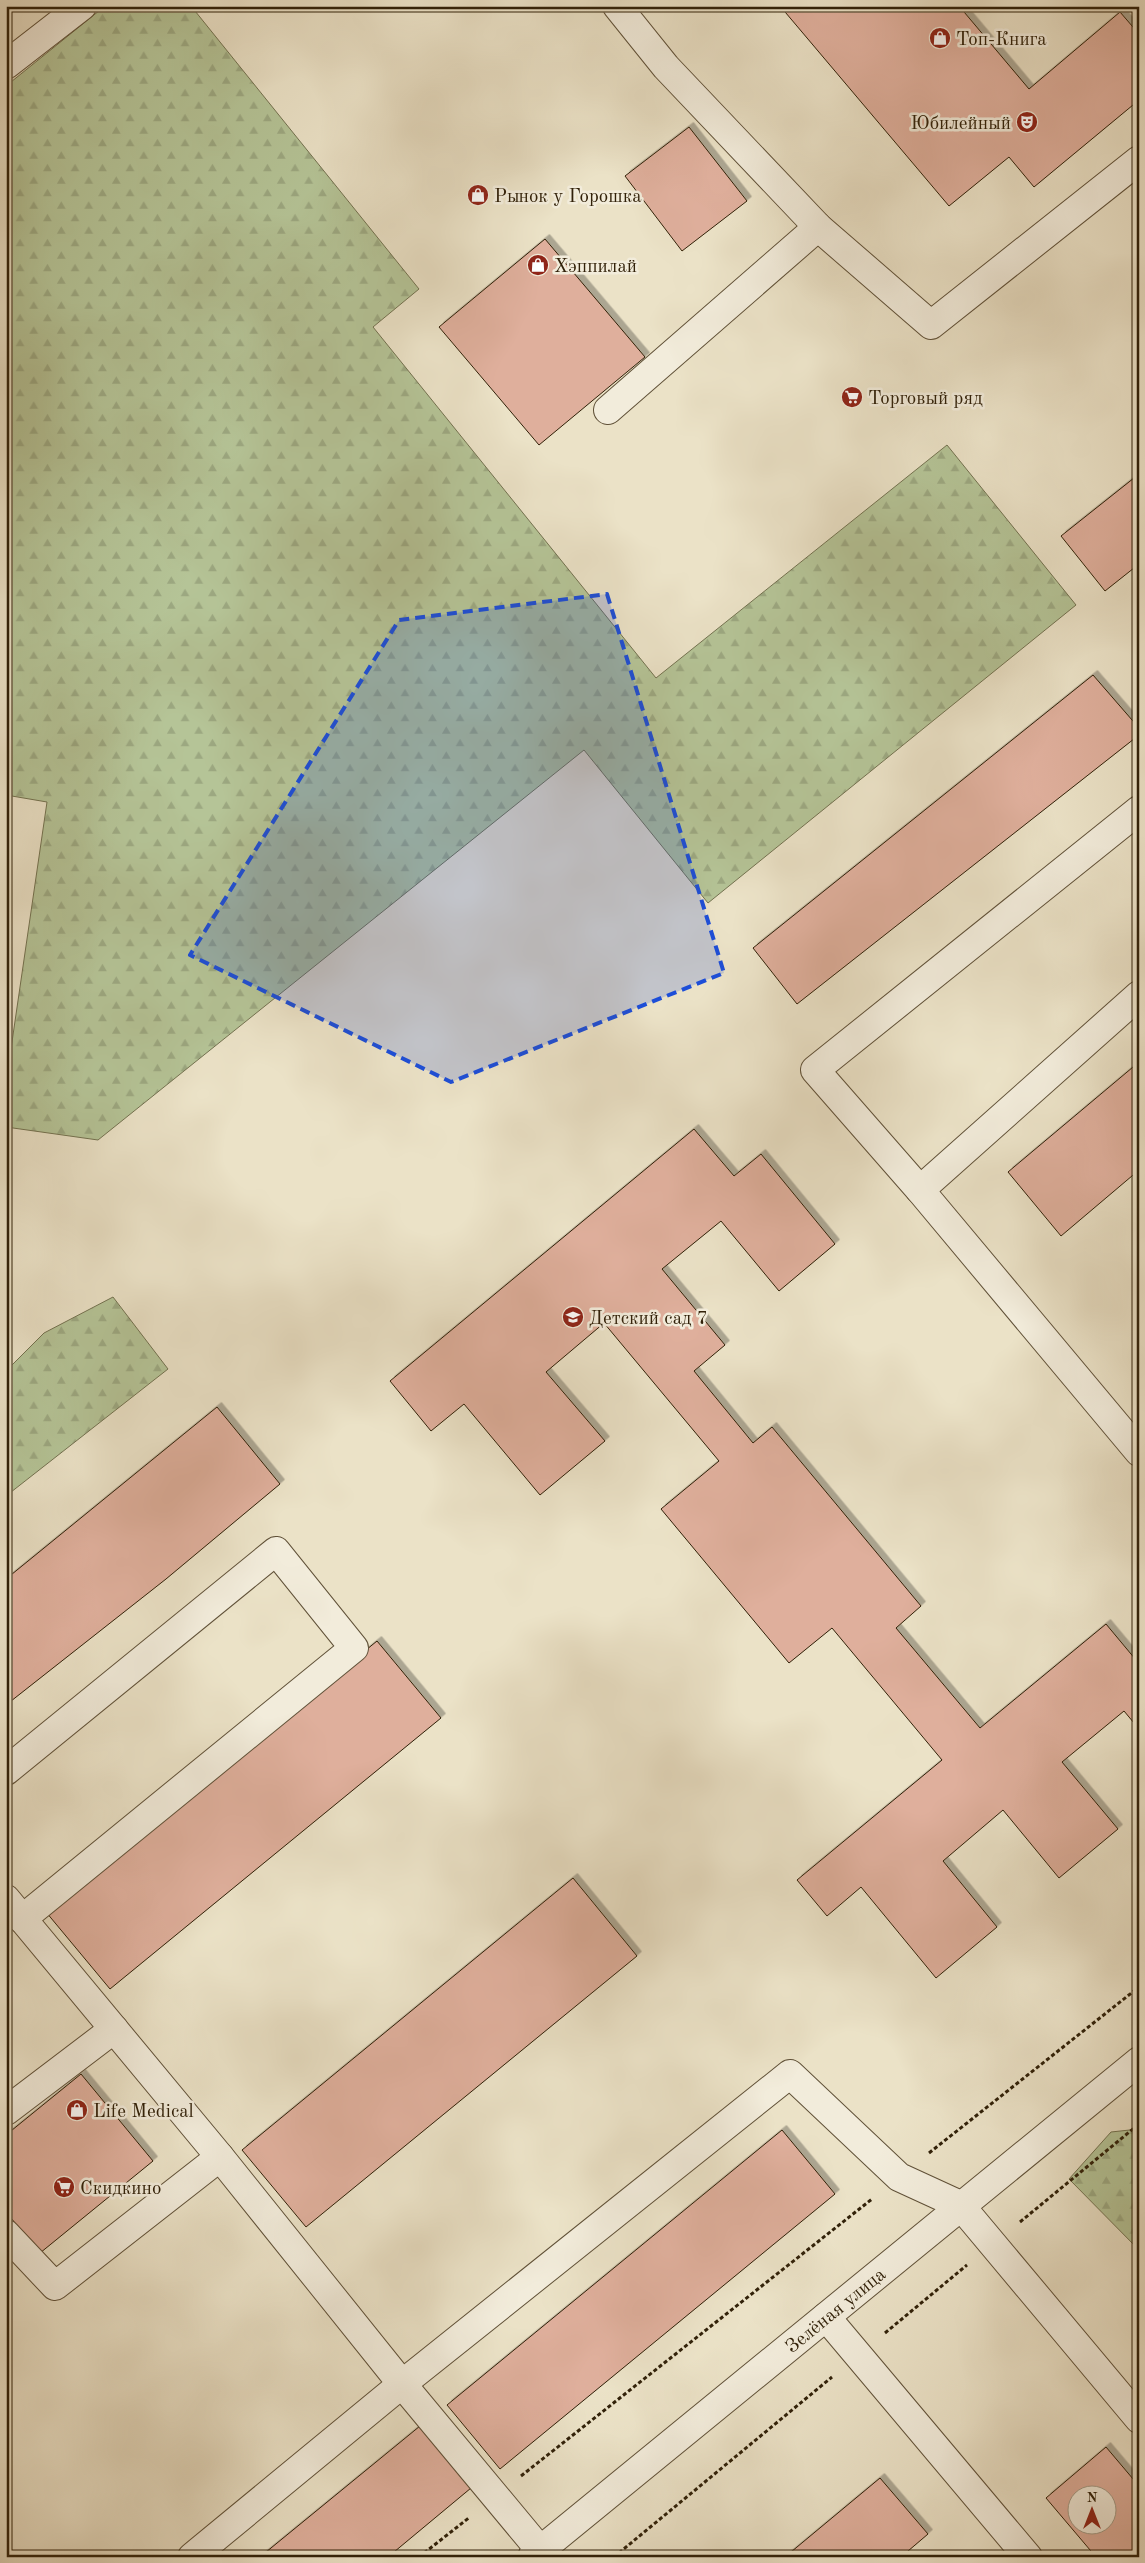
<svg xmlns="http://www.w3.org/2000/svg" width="1145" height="2563" font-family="'Old Standard TT',serif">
<defs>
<pattern id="forest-firs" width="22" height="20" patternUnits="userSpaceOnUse" patternTransform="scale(1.25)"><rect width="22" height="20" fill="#b5c497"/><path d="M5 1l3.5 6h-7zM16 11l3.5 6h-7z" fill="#9ca881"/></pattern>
<filter id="shadow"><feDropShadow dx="4.5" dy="-4.5" stdDeviation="0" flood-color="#0004"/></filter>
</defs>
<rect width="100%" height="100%" fill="#ebe2c7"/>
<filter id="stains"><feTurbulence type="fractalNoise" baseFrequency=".004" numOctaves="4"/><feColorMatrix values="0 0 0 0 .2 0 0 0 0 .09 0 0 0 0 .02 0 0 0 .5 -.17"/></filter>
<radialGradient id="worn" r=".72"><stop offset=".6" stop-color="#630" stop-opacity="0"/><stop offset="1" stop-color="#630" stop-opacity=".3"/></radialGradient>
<path fill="url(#forest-firs)" stroke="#737250" d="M105,6H191L419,289L373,327L656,678L947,445L1076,605L708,903L584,750L98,1140L6,1127V1083L47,802L6,795V86Z
M113,1297L168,1369L6,1496V1371L44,1333Z
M1139,2129V2250L1069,2179L1111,2132Z"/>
<path fill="#dfaf9c" stroke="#312109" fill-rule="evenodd" filter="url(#shadow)" d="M780,6H959L1029,89L1120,12L1139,34V100L1034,187L1009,157L949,206Z
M689,127L747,201L682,251L625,176Z
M545,239L645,357L539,445L439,327Z
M1139,474V564L1105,591L1061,536Z
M1093,675L1139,728V735L797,1004L753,948Z
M1139,1062V1170L1061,1236L1008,1172Z
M694,1129L734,1176L761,1154L835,1244L779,1291L721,1221L662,1269L725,1345L694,1371L753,1443L772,1427L921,1606L896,1628L980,1728L1106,1624L1136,1660L1139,1658V1729L1124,1711L1062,1762L1118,1829L1059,1878L1003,1810L943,1861L997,1927L936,1978L861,1887L827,1916L797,1880L942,1760L832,1628L789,1663L661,1509L719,1461L604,1323L546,1372L605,1441L540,1495L464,1404L431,1431L390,1381Z
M217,1407L280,1484L166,1579L6,1705V1579Z
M377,1641L441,1718L110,1989L46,1912Z
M573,1878L637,1956L306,2227L242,2150Z
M81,2074L153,2161L40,2253L6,2212V2135Z
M782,2130L835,2194L500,2469L447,2405Z
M420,2426L471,2488L388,2557H260Z
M1106,2447L1139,2486V2557H1096L1046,2498ZM1078,2496H1108V2526H1078Z
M880,2478L928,2534L901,2557H785Z"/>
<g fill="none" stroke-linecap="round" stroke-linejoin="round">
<g stroke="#605138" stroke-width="30">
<g id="minor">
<path d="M617,6L666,67L818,227L931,325L1139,160"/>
<path d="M6,65L82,6"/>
<path d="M608,410L818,227"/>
<path d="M1139,810L815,1070L920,1190L1139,1452"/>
<path d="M920,1190L1139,995"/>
<path d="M6,1771L276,1551L354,1648L22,1919"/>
<path d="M6,1899L220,2157L402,2384L540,2550"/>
<path d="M6,2111L114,2029"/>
<path d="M6,2234L55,2286L220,2157"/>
<path d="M826,2317L1028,2557"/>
<path d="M192,2557L402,2384L790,2074L899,2177L960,2205L1139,2419"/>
<path id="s1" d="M532,2557L1139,2061"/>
</g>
</g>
<path stroke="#312109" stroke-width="3" stroke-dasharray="4 2.5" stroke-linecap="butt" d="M1138,6L1139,7
M929,2153L1139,1987
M1020,2222L1139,2124
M885,2333L967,2265
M521,2476L872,2199
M419,2557L470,2517
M614,2557L832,2377"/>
<use href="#minor" stroke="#f2ecdb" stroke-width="28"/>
</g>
<path fill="#1d4ed8" fill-opacity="0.2" stroke="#1d4ed8" stroke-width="4" stroke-dasharray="10 6" stroke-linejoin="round" d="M607,594L724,973L451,1082L190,955L399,620Z"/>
<defs>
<g id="shop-disc" transform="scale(1.125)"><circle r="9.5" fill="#8f2418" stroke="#f2ecdb"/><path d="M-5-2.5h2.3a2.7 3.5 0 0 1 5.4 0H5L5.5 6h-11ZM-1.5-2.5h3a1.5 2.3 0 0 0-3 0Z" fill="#fff"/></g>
<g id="theatre-disc" transform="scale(1.125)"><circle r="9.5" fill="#8f2418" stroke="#f2ecdb"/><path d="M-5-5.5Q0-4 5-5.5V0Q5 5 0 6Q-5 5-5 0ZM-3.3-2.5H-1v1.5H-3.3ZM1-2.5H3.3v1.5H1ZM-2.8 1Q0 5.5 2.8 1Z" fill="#fff"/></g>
<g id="supermarket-disc" transform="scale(1.125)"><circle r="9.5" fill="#8f2418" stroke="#f2ecdb"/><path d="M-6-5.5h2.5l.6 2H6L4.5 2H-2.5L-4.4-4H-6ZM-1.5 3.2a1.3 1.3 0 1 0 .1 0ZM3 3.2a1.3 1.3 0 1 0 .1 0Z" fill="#fff"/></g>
<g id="school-disc" transform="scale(1.125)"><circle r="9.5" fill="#8f2418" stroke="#f2ecdb"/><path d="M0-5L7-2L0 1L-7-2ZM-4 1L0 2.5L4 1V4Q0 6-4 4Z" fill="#fff"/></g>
</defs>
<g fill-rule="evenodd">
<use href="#shop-disc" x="940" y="38"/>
<use href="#theatre-disc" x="1027" y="122"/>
<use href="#shop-disc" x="478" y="195"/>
<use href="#shop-disc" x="538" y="265"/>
<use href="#supermarket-disc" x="852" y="397"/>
<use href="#school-disc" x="573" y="1317"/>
<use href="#shop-disc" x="77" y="2110"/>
<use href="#supermarket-disc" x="64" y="2187"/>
</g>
<g text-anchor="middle" stroke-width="5" stroke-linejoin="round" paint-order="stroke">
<g font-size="19" fill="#312109" stroke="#f2ecdb" text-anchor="start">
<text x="956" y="45">Топ-Книга</text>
<text x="1011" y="129" text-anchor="end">Юбилейный</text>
<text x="494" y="202">Рынок у Горошка</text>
<text x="554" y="272">Хэппилай</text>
<text x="868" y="404">Торговый ряд</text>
<text x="589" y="1324">Детский сад 7</text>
<text x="93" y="2117">Life Medical</text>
<text x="80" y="2194">Скидкино</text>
</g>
<g font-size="19" fill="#312109" stroke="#f2ecdb">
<text dy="7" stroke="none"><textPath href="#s1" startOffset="391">Зелёная улица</textPath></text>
</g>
</g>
<rect width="1145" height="2563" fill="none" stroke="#ebe2c7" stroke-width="25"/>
<rect x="8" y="8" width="1130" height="2548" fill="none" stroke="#312109" stroke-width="2.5"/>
<rect x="12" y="12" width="1120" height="2538" fill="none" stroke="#312109"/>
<g transform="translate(1092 2510)"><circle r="24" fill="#f2ecdb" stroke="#a59b87"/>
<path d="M0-4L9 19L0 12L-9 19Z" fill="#8f2418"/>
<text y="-8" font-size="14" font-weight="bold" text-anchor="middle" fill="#312109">N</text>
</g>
<rect width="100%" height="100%" filter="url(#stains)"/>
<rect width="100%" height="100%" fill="url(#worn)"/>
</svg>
